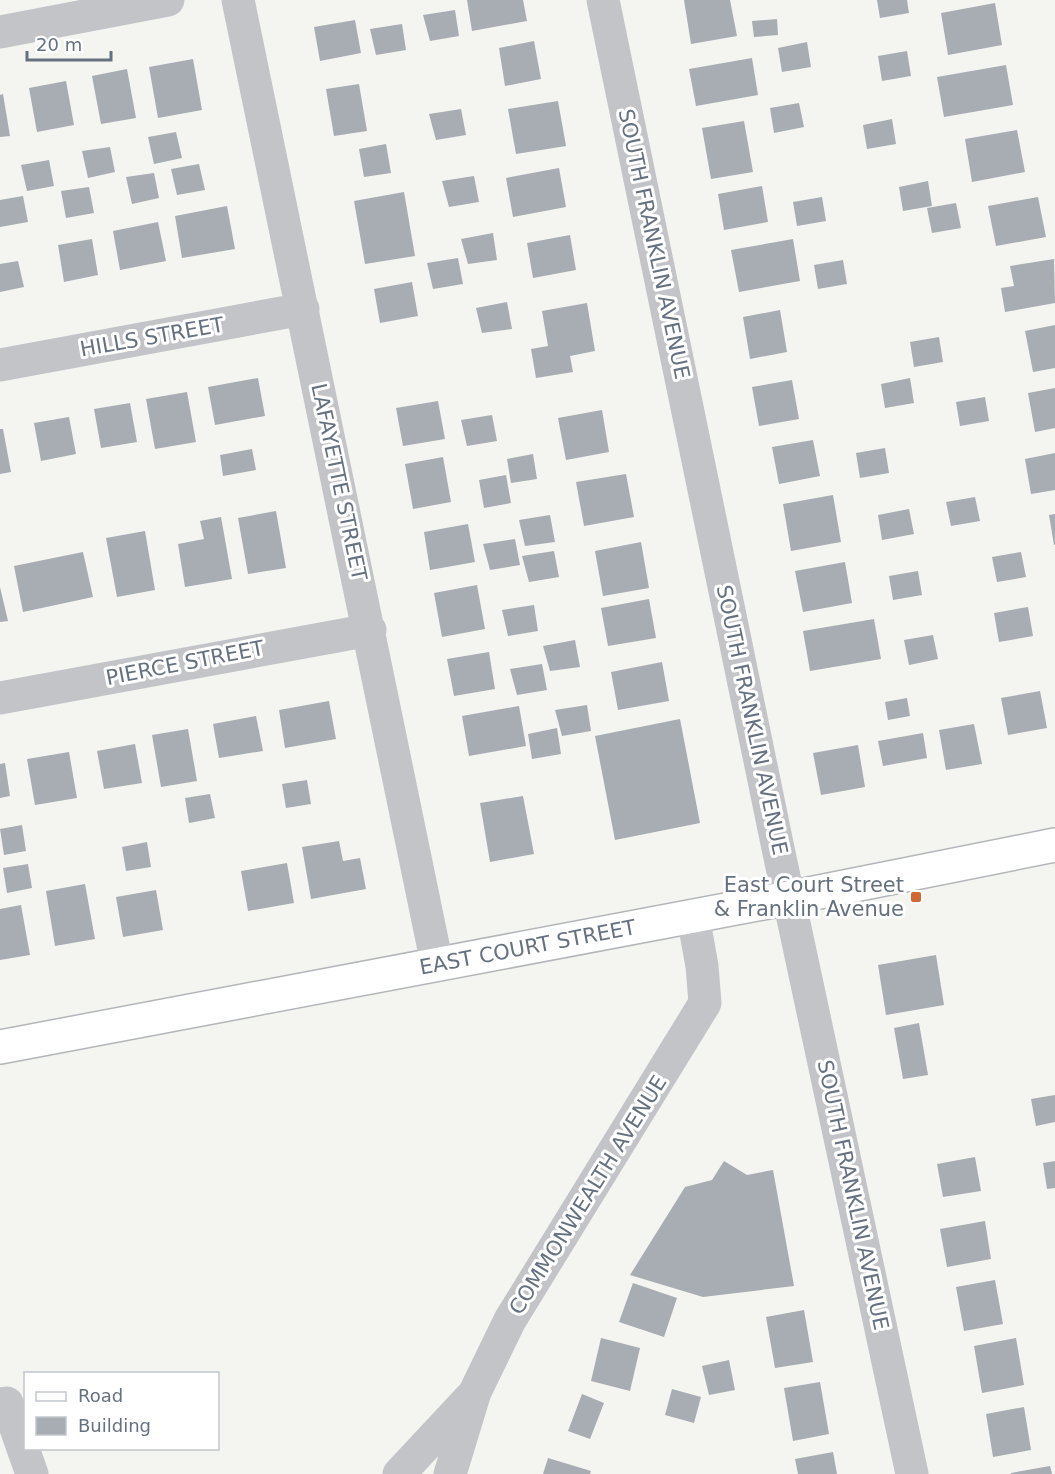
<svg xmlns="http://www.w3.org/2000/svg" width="1055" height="1474" font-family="'DejaVu Sans',sans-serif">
<rect width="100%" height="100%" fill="#f4f4f1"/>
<path fill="#a8adb3" d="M467,0H523L527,21L472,31Z
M684,0H730L737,36L691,44Z
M877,0H907L909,13L880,18Z
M995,3L1002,45L948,55L941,13Z
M455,10L459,36L430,41L423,15Z
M777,19L778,35L754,37L752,21Z
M355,20L361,53L320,61L314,27Z
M402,24L406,50L376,55L370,29Z
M534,41L541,79L505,86L499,48Z
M807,42L811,67L782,72L778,48Z
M907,51L911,76L882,81L878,56Z
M752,58L758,95L696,106L689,69Z
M193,59L202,110L158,118L149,67Z
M1006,65L1013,105L944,117L937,77Z
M127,69L136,118L101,124L92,76Z
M66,81L74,125L37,132L29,88Z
M359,84L367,131L334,136L326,89Z
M3,94L10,136L0,137V95Z
M558,101L566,146L516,154L508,109Z
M799,103L804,127L774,133L770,108Z
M461,109L466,135L436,140L429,114Z
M892,119L896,144L867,149L863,125Z
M744,121L753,172L711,179L702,128Z
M1017,130L1025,172L972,182L965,139Z
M176,132L182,158L154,164L148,137Z
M386,144L391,173L364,177L359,149Z
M110,147L115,172L88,178L82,151Z
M49,160L54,186L27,191L21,165Z
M199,164L205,190L177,195L171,169Z
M559,168L566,207L513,217L506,178Z
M154,173L159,198L132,204L126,177Z
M474,176L479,202L449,207L442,181Z
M928,181L932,206L903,211L899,187Z
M762,186L768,222L724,230L718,194Z
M89,187L94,213L66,218L61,191Z
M404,192L415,256L365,264L354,201Z
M23,196L28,222L0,227V200Z
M822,197L826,221L797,226L793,202Z
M1038,197L1046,237L996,246L988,206Z
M956,203L961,228L932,233L927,208Z
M227,206L235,249L182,258L175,216Z
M158,222L166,261L120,270L113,231Z
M493,233L497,260L468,264L461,239Z
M570,235L576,270L533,278L527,243Z
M92,239L98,275L64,282L58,245Z
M793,239L800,281L739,292L731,250Z
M458,258L463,284L433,289L427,263Z
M1054,259L1055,303L1005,312L1001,288L1014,286L1010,266Z
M843,260L847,284L818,289L814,265Z
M18,261L24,287L0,292V264Z
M412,282L418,316L380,323L374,289Z
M507,302L512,329L482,333L476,308Z
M587,303L595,351L570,356L573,372L536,378L531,349L548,346L542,311Z
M780,310L787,352L750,359L743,317Z
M1055,325V368L1033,372L1025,331Z
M939,337L943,362L914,367L910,342Z
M258,378L265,416L215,425L208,387Z
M910,378L914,403L885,408L881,384Z
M792,380L799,419L759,426L752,387Z
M1055,388V428L1035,432L1028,393Z
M187,392L196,442L155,449L146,399Z
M985,397L989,421L960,426L956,402Z
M438,401L445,439L403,446L396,408Z
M130,403L137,442L101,448L94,409Z
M602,410L609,452L566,460L558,418Z
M492,415L497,441L467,446L461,420Z
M69,417L76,454L41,461L34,423Z
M0,429H3L11,472L0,474Z
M813,440L820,476L779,484L772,447Z
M885,448L889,473L860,478L856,453Z
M252,449L256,470L223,476L220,455Z
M1055,453V490L1031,494L1025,459Z
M533,454L537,479L511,483L507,459Z
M443,457L451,502L413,509L405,464Z
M626,474L634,517L584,526L576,482Z
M506,475L511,503L484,508L479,480Z
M833,495L841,542L791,551L783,504Z
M975,497L980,521L951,526L946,502Z
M909,509L914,534L882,540L878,515Z
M276,511L286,568L248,574L238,518Z
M1055,514V545H1054L1049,515Z
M550,515L555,542L525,546L519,520Z
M221,517L232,579L185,587L178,544L204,539L200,521Z
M468,524L475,562L430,570L424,532Z
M145,531L155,590L117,597L106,538Z
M515,539L520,565L490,570L483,544Z
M641,542L649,588L603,596L595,551Z
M554,551L559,577L529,582L522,556Z
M83,552L93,597L23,612L14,566Z
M1021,552L1026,577L997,582L992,557Z
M845,562L852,603L803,612L795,571Z
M918,571L922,595L893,600L889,576Z
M477,585L485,629L442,637L434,593Z
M0,587L8,621L0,622Z
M649,599L656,638L608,646L601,608Z
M534,605L538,631L508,636L502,610Z
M1028,607L1033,636L999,642L994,613Z
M874,619L881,659L810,671L803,631Z
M933,635L938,659L909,665L904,640Z
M575,640L580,667L550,671L543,646Z
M489,652L495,689L454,696L447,659Z
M662,662L669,701L618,710L611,672Z
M542,664L547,690L517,695L510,669Z
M1040,691L1047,728L1008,735L1001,698Z
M907,698L910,716L888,720L885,702Z
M329,701L336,739L285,748L279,710Z
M587,705L591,731L562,736L555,710Z
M519,706L526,746L469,756L462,716Z
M256,716L263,751L219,758L213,724Z
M680,719L700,823L615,840L595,736Z
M974,724L982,764L946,770L939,730Z
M557,728L561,754L532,759L528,734Z
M188,729L197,781L161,787L152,735Z
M923,733L927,758L883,766L878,741Z
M135,744L142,783L104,789L97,751Z
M858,745L865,787L821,795L813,753Z
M69,752L77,798L35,805L27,759Z
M5,763L10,796L0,798V764Z
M307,780L311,804L286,808L282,784Z
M210,794L215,818L189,823L185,798Z
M523,796L534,854L490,862L480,803Z
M22,825L26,851L4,855L0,829Z
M339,841L343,861L360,858L366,889L311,899L302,847Z
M147,842L151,867L126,871L122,847Z
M287,863L294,903L248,911L241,871Z
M28,864L32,888L7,893L3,868Z
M85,884L95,939L55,946L46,891Z
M156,890L163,930L123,937L116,897Z
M21,905L30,955L0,960V909Z
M936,955L944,1005L886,1015L878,965Z
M919,1023L928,1075L903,1079L894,1028Z
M1055,1095V1122L1036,1126L1031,1099Z
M975,1157L981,1191L943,1197L937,1164Z
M724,1161L747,1175L773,1170L794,1286L703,1297L630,1275L685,1187L712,1180Z
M1055,1161V1188L1047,1189L1043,1163Z
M985,1221L991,1259L947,1267L940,1229Z
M995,1280L1003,1324L964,1331L956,1287Z
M633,1283L677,1298L664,1337L619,1322Z
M804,1310L813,1362L775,1368L766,1317Z
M601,1338L640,1348L630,1391L591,1381Z
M1016,1338L1024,1385L982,1393L974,1346Z
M729,1360L735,1390L709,1395L702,1366Z
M820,1382L829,1434L793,1441L784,1388Z
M672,1389L701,1397L694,1423L665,1415Z
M582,1394L604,1403L590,1439L568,1431Z
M1024,1407L1031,1450L993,1457L986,1414Z
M833,1452L837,1474H798L795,1459Z
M548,1458L591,1471L590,1474H543Z
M1050,1466L1052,1474H1011V1473Z"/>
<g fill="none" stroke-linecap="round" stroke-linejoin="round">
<g stroke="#b3b6b9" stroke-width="36">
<g id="major">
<path id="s1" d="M0,1047L789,898L1055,845"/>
</g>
</g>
<path stroke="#c2c4c8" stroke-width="33" d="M238,0L437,964
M603,0L779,853L912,1474
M0,32L168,0
M0,365L303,309
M0,698L370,630
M0,1404L7,1403L32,1474
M399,1474L470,1398
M450,1474L475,1392L510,1320L705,1003L702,966L693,916"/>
<use href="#major" stroke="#fff" stroke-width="33"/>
</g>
<rect fill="#d26733" stroke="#fff" stroke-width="2" x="910" y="891" width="12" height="12" rx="3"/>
<g text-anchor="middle" stroke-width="6" stroke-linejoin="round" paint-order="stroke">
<g font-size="21" fill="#66717f" stroke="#fff">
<text transform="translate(654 244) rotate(78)" y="7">SOUTH FRANKLIN AVENUE</text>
<text transform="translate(152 337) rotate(-10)" y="7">HILLS STREET</text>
<text transform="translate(339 482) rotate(78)" y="7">LAFAYETTE STREET</text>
<text transform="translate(185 663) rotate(-11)" y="7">PIERCE STREET</text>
<text transform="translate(752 720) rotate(78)" y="7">SOUTH FRANKLIN AVENUE</text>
<text dy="7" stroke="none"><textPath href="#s1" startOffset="537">EAST COURT STREET</textPath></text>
<text transform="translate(588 1195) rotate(-58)" y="7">COMMONWEALTH AVENUE</text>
<text transform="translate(853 1195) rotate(78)" y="7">SOUTH FRANKLIN AVENUE</text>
</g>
<g font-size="21" fill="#66717f" stroke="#fff" text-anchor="end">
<text x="904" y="892">East Court Street<tspan x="904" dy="24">&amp; Franklin Avenue</tspan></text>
</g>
</g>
<rect x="24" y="1372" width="195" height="78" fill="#ffffff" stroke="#c2c6cc" stroke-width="1.5"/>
<rect x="36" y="1392" width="30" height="9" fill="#ffffff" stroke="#c2c6cc" stroke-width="1.5"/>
<text x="78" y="1402" font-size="18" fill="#66717f">Road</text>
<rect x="36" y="1417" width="30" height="18" fill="#a8adb3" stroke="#c2c6cc" stroke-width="1.5"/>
<text x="78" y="1432" font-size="18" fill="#66717f">Building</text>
<path d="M27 51v9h84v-9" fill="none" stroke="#66717f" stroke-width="3"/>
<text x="36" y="51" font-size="18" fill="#66717f" stroke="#ffffff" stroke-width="4.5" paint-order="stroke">20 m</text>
</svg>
